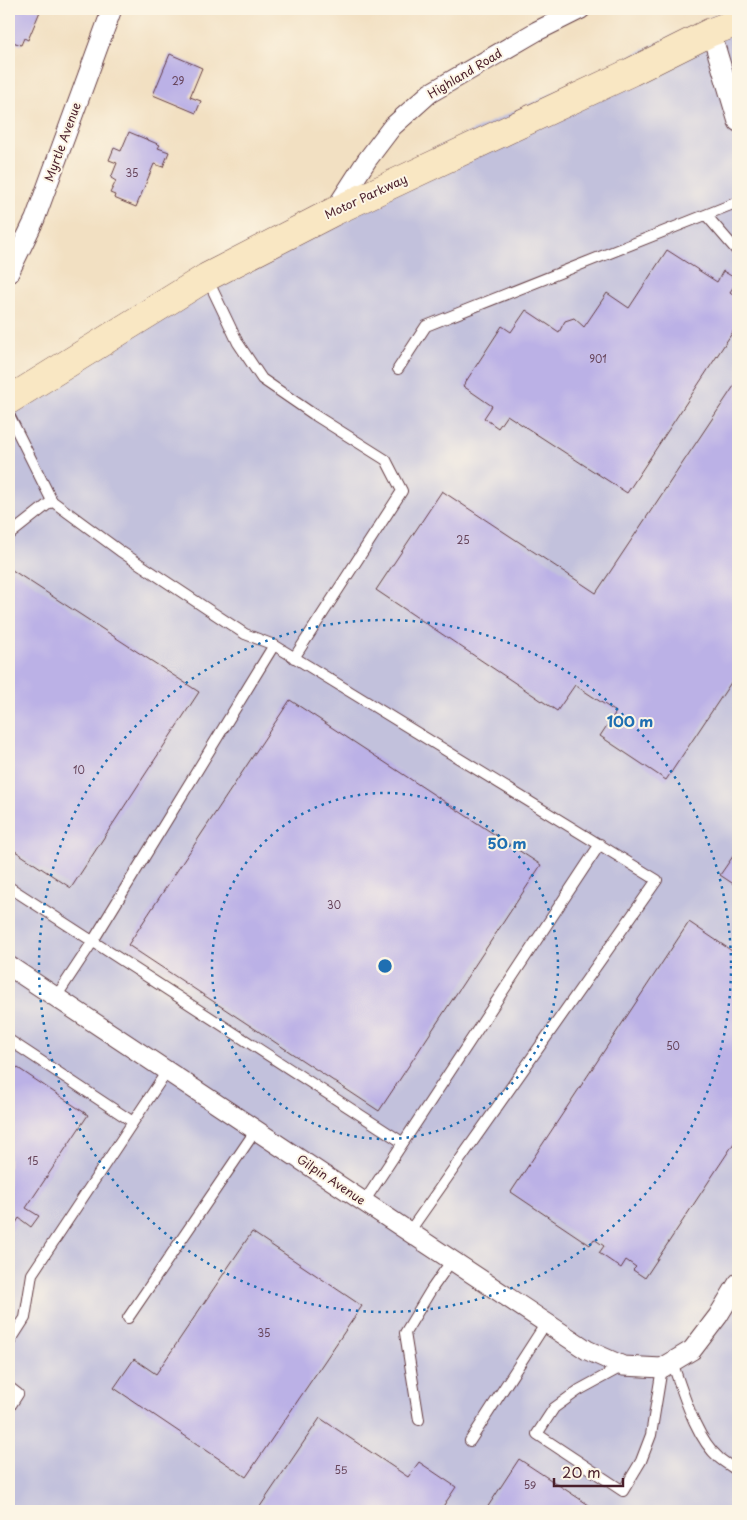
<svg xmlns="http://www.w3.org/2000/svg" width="747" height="1520" font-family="'Playpen Sans',sans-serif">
<rect width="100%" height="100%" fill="#fcf5e5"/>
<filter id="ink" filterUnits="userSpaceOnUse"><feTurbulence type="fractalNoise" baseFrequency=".02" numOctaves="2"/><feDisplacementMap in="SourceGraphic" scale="10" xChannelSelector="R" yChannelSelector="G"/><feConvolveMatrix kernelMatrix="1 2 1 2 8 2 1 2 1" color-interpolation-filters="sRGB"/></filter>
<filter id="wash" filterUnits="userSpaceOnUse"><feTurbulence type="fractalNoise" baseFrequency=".0096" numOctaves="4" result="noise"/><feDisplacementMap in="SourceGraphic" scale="20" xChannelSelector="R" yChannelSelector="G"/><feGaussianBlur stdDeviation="1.12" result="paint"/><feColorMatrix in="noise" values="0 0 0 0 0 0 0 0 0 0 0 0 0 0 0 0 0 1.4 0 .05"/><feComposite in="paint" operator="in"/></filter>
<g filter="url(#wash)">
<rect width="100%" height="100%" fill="#f2e0c2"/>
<path fill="#c2c1dc" d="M728,9H738V1511H9V396L310,208Z"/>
<g id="blocks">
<path fill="#bbb1e6" d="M9,9H41L28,40L24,38L21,45L13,42L9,50Z
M170,54L202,68L190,97L201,101L196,113L153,95Z
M129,132L160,145L158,148L169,152L163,167L154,164L136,207L114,198L115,195L110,193L116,181L111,178L117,163L109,160L114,148L121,151Z
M667,250L717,282L723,271L738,280L730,292L738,298V324L627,493L507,415L498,428L484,418L492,406L463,386L502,326L511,332L526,310L559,332L565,321L574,318L584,327L607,293L629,308Z
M738,380V672L666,780L600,736L616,712L575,685L557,711L376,590L442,491L596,593Z
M9,568L199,692L71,888L9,847Z
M290,700L541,865L379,1111L128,945Z
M738,849V887L720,875Z
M689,922L738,955V1137L645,1278L633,1270L636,1267L626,1260L621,1268L599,1253L604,1246L594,1239L590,1245L511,1192Z
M9,1062L88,1115L26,1208L39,1216L31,1227L19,1218L9,1234Z
M252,1232L362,1306L246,1477L114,1388L134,1359L156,1374Z
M320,1418L408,1477L419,1462L456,1487L440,1511H257Z
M519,1459L598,1511H485Z"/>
</g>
</g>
<g filter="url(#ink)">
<use href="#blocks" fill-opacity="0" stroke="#633c42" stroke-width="1"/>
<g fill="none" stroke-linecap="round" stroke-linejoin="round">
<g stroke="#633c42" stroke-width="12">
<path id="lane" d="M706,215L738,252
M207,278L238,343L262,379L313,414L386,460L402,491L294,658
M398,369L426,326L738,202
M9,415L52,501L120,551L245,634L274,645L657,880L409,1232
M9,535L52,501
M9,887L402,1142
M56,997L93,941L274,645
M9,1040L133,1122
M364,1202L600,844
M128,1318L256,1130
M9,1343L25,1318L32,1274L167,1071
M672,1362C683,1392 695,1437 719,1458C725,1463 732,1467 738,1471
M623,1366L579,1390L554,1408L537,1434L623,1491L641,1461L651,1435L662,1368
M9,1387L18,1394L9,1408
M419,1420L405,1333L431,1290L452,1260
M470,1441L546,1323"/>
</g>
<g stroke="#633c42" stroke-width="21">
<path id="street" d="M711,32L738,122
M334,211L367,160L392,127L430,93L537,31L581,9
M9,273L35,219L112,9
M9,966L587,1350L623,1366L662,1368L692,1350L718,1316L738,1283"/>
</g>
<g stroke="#633c42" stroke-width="29">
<path id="secondary" d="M9,400L207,277L333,212L631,72L711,32L738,22"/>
</g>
<use href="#lane" stroke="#fff" stroke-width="10"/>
<use href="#street" stroke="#fff" stroke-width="19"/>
<use href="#secondary" stroke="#f9e7c3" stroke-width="28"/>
</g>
</g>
<g fill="none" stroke="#1f6fb2" stroke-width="2.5" stroke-dasharray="2.5 5">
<circle cx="385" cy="966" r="173"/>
<circle cx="385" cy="966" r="346"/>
</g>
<g text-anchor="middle" stroke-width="4" stroke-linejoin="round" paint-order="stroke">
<g font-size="10" fill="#66445a">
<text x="178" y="85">29</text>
<text x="132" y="177">35</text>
<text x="598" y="363">901</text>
<text x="463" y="544">25</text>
<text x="79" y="774">10</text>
<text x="334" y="909">30</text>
<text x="673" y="1050">50</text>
<text x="33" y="1165">15</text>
<text x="264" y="1337">35</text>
<text x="341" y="1474">55</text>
<text x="530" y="1489">59</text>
</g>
<g font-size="12" fill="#4a1f2b" stroke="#fcf5e5">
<text transform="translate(465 74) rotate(-31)" y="4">Highland Road</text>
<text transform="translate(63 142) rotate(-70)" y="4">Myrtle Avenue</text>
<text transform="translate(366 197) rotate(-25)" y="4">Motor Parkway</text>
<text transform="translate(331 1180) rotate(34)" y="4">Gilpin Avenue</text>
</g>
</g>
<circle cx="385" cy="966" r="8" fill="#1f6fb2" stroke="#fcf5e5" stroke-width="2.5"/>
<g font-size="15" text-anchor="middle" font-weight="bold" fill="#1f6fb2" stroke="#fcf5e5" stroke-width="4" stroke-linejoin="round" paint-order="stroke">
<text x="630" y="727">100 m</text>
<text x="507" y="849">50 m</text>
</g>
<rect width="747" height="1520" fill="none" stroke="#fcf5e5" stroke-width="30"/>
<path d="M554 1478v8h69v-8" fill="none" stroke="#4a1f2b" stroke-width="2.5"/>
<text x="562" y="1478" font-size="15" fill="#4a1f2b" stroke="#fcf5e5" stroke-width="4" paint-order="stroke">20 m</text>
</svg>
